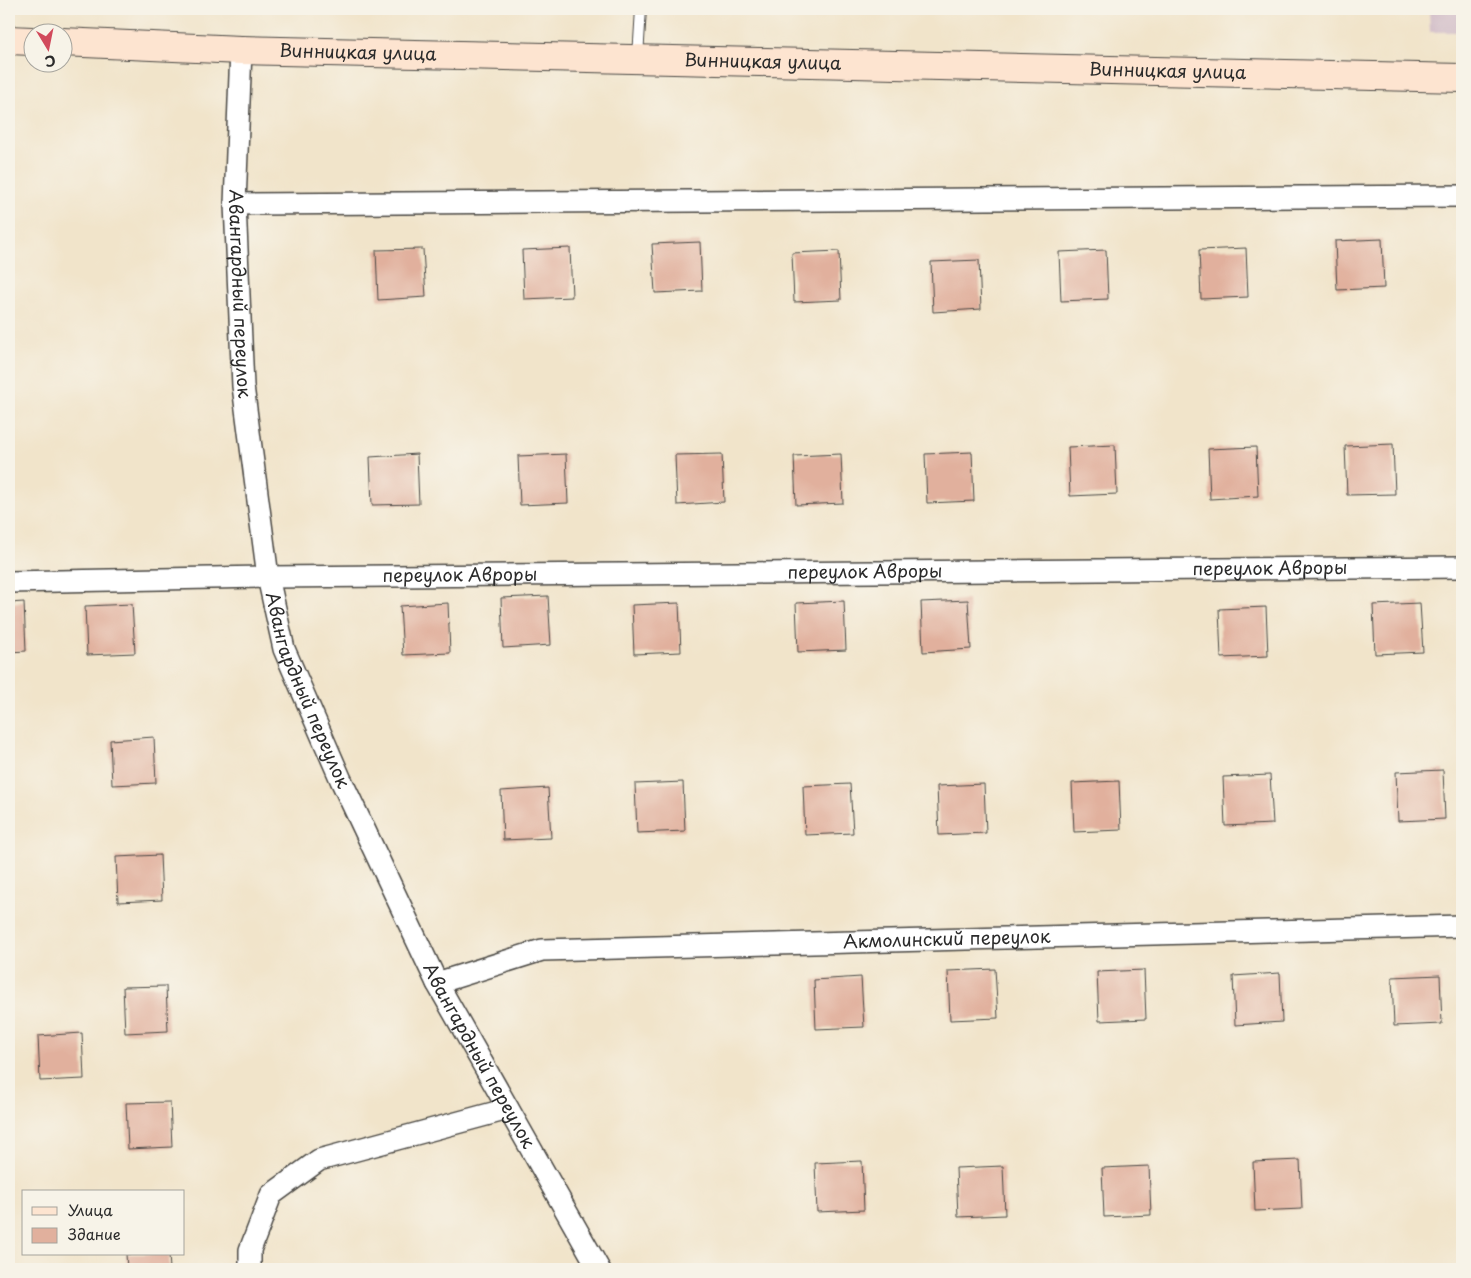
<svg xmlns="http://www.w3.org/2000/svg" width="1471" height="1278" font-family="'Playpen Sans',sans-serif">
<rect width="100%" height="100%" fill="#f7f3e8"/>
<filter id="ink" filterUnits="userSpaceOnUse"><feTurbulence type="fractalNoise" baseFrequency=".02" numOctaves="2"/><feDisplacementMap in="SourceGraphic" scale="10" xChannelSelector="R" yChannelSelector="G"/><feConvolveMatrix kernelMatrix="1 2 1 2 8 2 1 2 1" color-interpolation-filters="sRGB"/></filter>
<filter id="wash" filterUnits="userSpaceOnUse"><feTurbulence type="fractalNoise" baseFrequency=".0096" numOctaves="4" result="noise"/><feDisplacementMap in="SourceGraphic" scale="20" xChannelSelector="R" yChannelSelector="G"/><feGaussianBlur stdDeviation="1.12" result="paint"/><feColorMatrix in="noise" values="0 0 0 0 0 0 0 0 0 0 0 0 0 0 0 0 0 1.4 0 .05"/><feComposite in="paint" operator="in"/></filter>
<g filter="url(#wash)">
<rect width="100%" height="100%" fill="#f1e4ca"/>
<path fill="#d2bdc8" d="M1429,9H1462V32H1430Z"/>
<g id="blocks">
<path fill="#e1b09d" d="M1382,239L1384,288L1337,290L1335,241Z
M700,242L702,291L655,293L652,244Z
M570,248L572,297L524,299L522,250Z
M1246,248L1248,297L1201,299L1199,250Z
M423,249L426,297L378,300L376,250Z
M1106,250L1108,299L1061,301L1059,252Z
M839,251L841,300L794,302L792,253Z
M979,260L981,309L933,312L931,262Z
M1393,444L1395,494L1347,495L1345,446Z
M1115,445L1117,494L1070,496L1068,447Z
M1256,447L1258,496L1210,499L1208,449Z
M972,452L974,501L927,503L925,454Z
M417,454L419,504L372,505L370,457Z
M566,454L568,503L520,505L518,456Z
M722,454L724,502L677,505L675,455Z
M841,454L843,503L796,505L794,456Z
M548,596L551,645L503,648L501,598Z
M968,600L971,649L923,652L921,602Z
M844,601L846,650L798,652L796,603Z
M24,602L26,651L9,652V603Z
M448,603L450,653L403,655L400,606Z
M679,603L681,652L634,654L632,605Z
M1420,603L1423,652L1375,654L1373,605Z
M132,604L135,653L87,655L85,606Z
M1266,607L1268,656L1221,658L1219,609Z
M154,737L156,783L112,785L110,740Z
M9,748H11L13,793L9,794Z
M1443,770L1445,819L1398,821L1396,772Z
M1270,775L1273,824L1225,826L1223,777Z
M1119,781L1121,830L1074,832L1072,783Z
M683,782L685,831L637,833L635,784Z
M850,784L853,833L805,835L803,786Z
M984,784L986,833L939,835L937,786Z
M548,788L551,838L503,840L501,791Z
M160,855L162,900L118,902L116,857Z
M995,969L998,1018L950,1020L948,971Z
M1144,970L1146,1019L1099,1021L1097,972Z
M1280,973L1282,1022L1235,1025L1233,976Z
M1440,975L1442,1024L1394,1026L1392,977Z
M861,977L864,1027L816,1029L814,980Z
M166,986L168,1031L125,1033L123,987Z
M82,1033L84,1079L40,1081L38,1036Z
M170,1102L172,1147L128,1149L126,1103Z
M1300,1160L1302,1209L1255,1211L1253,1162Z
M862,1161L864,1210L817,1212L815,1163Z
M1003,1166L1005,1215L958,1217L956,1168Z
M1149,1166L1151,1215L1104,1217L1102,1168Z
M126,1254H169L170,1269H127Z"/>
</g>
</g>
<g filter="url(#ink)">
<use href="#blocks" fill-opacity="0" stroke="#494743" stroke-width="1"/>
<g fill="none" stroke-linecap="round" stroke-linejoin="round">
<g stroke="#494743" stroke-width="12">
<path id="lane" d="M638,57L641,9"/>
</g>
<g stroke="#494743" stroke-width="24">
<g id="street">
<path id="s1" d="M241,50L235,204L243,386L268,577L284,649L341,780L437,983L599,1269"/>
<path d="M235,204L1462,196"/>
<path id="s2" d="M9,582L268,577L1462,567"/>
<path id="s3" d="M437,983L542,950L1462,926"/>
<path d="M250,1269V1250L271,1195L319,1160L508,1109"/>
</g>
</g>
<g stroke="#494743" stroke-width="30">
<g id="secondary">
<path d="M9,40L32,41"/>
<path id="s4" d="M62,42L241,50L1462,78"/>
</g>
</g>
<use href="#lane" stroke="#fff" stroke-width="10"/>
<use href="#street" stroke="#fff" stroke-width="21"/>
<use href="#secondary" stroke="#fde4d0" stroke-width="28"/>
</g>
</g>
<g text-anchor="middle" stroke-width="5" stroke-linejoin="round" paint-order="stroke">
<g font-size="18" fill="#2b2b2b" stroke="#f7f3e8">
<text dy="6" stroke="none"><textPath href="#s4" startOffset="296">Винницкая улица</textPath></text>
<text dy="6" stroke="none"><textPath href="#s4" startOffset="701">Винницкая улица</textPath></text>
<text dy="6" stroke="none"><textPath href="#s4" startOffset="1106">Винницкая улица</textPath></text>
<text dy="6" stroke="none"><textPath href="#s1" startOffset="244">Авангардный переулок</textPath></text>
<text dy="6" stroke="none"><textPath href="#s2" startOffset="1261">переулок Авроры</textPath></text>
<text dy="6" stroke="none"><textPath href="#s2" startOffset="856">переулок Авроры</textPath></text>
<text dy="6" stroke="none"><textPath href="#s2" startOffset="451">переулок Авроры</textPath></text>
<text dy="6" stroke="none"><textPath href="#s1" startOffset="649">Авангардный переулок</textPath></text>
<text dy="6" stroke="none"><textPath href="#s3" startOffset="515">Акмолинский переулок</textPath></text>
<text dy="6" stroke="none"><textPath href="#s1" startOffset="1054">Авангардный переулок</textPath></text>
</g>
</g>
<rect width="1471" height="1278" fill="none" stroke="#f7f3e8" stroke-width="30"/>
<rect x="22" y="1190" width="162" height="65" fill="#f7f3e8" stroke="#a5a39c"/>
<rect x="32" y="1207" width="25" height="8" fill="#fde4d0" stroke="#a5a39c"/>
<text x="68" y="1216" font-size="15" fill="#2b2b2b">Улица</text>
<rect x="32" y="1228" width="25" height="15" fill="#e1b09d" stroke="#a5a39c"/>
<text x="68" y="1240" font-size="15" fill="#2b2b2b">Здание</text>
<g transform="translate(48 48) rotate(170)"><circle r="24" fill="#f7f3e8" stroke="#a5a39c"/>
<path d="M0-4L9 19L0 12L-9 19Z" fill="#d1495b"/>
<text y="-8" font-size="14" font-weight="bold" text-anchor="middle" fill="#2b2b2b">С</text>
</g>
</svg>
